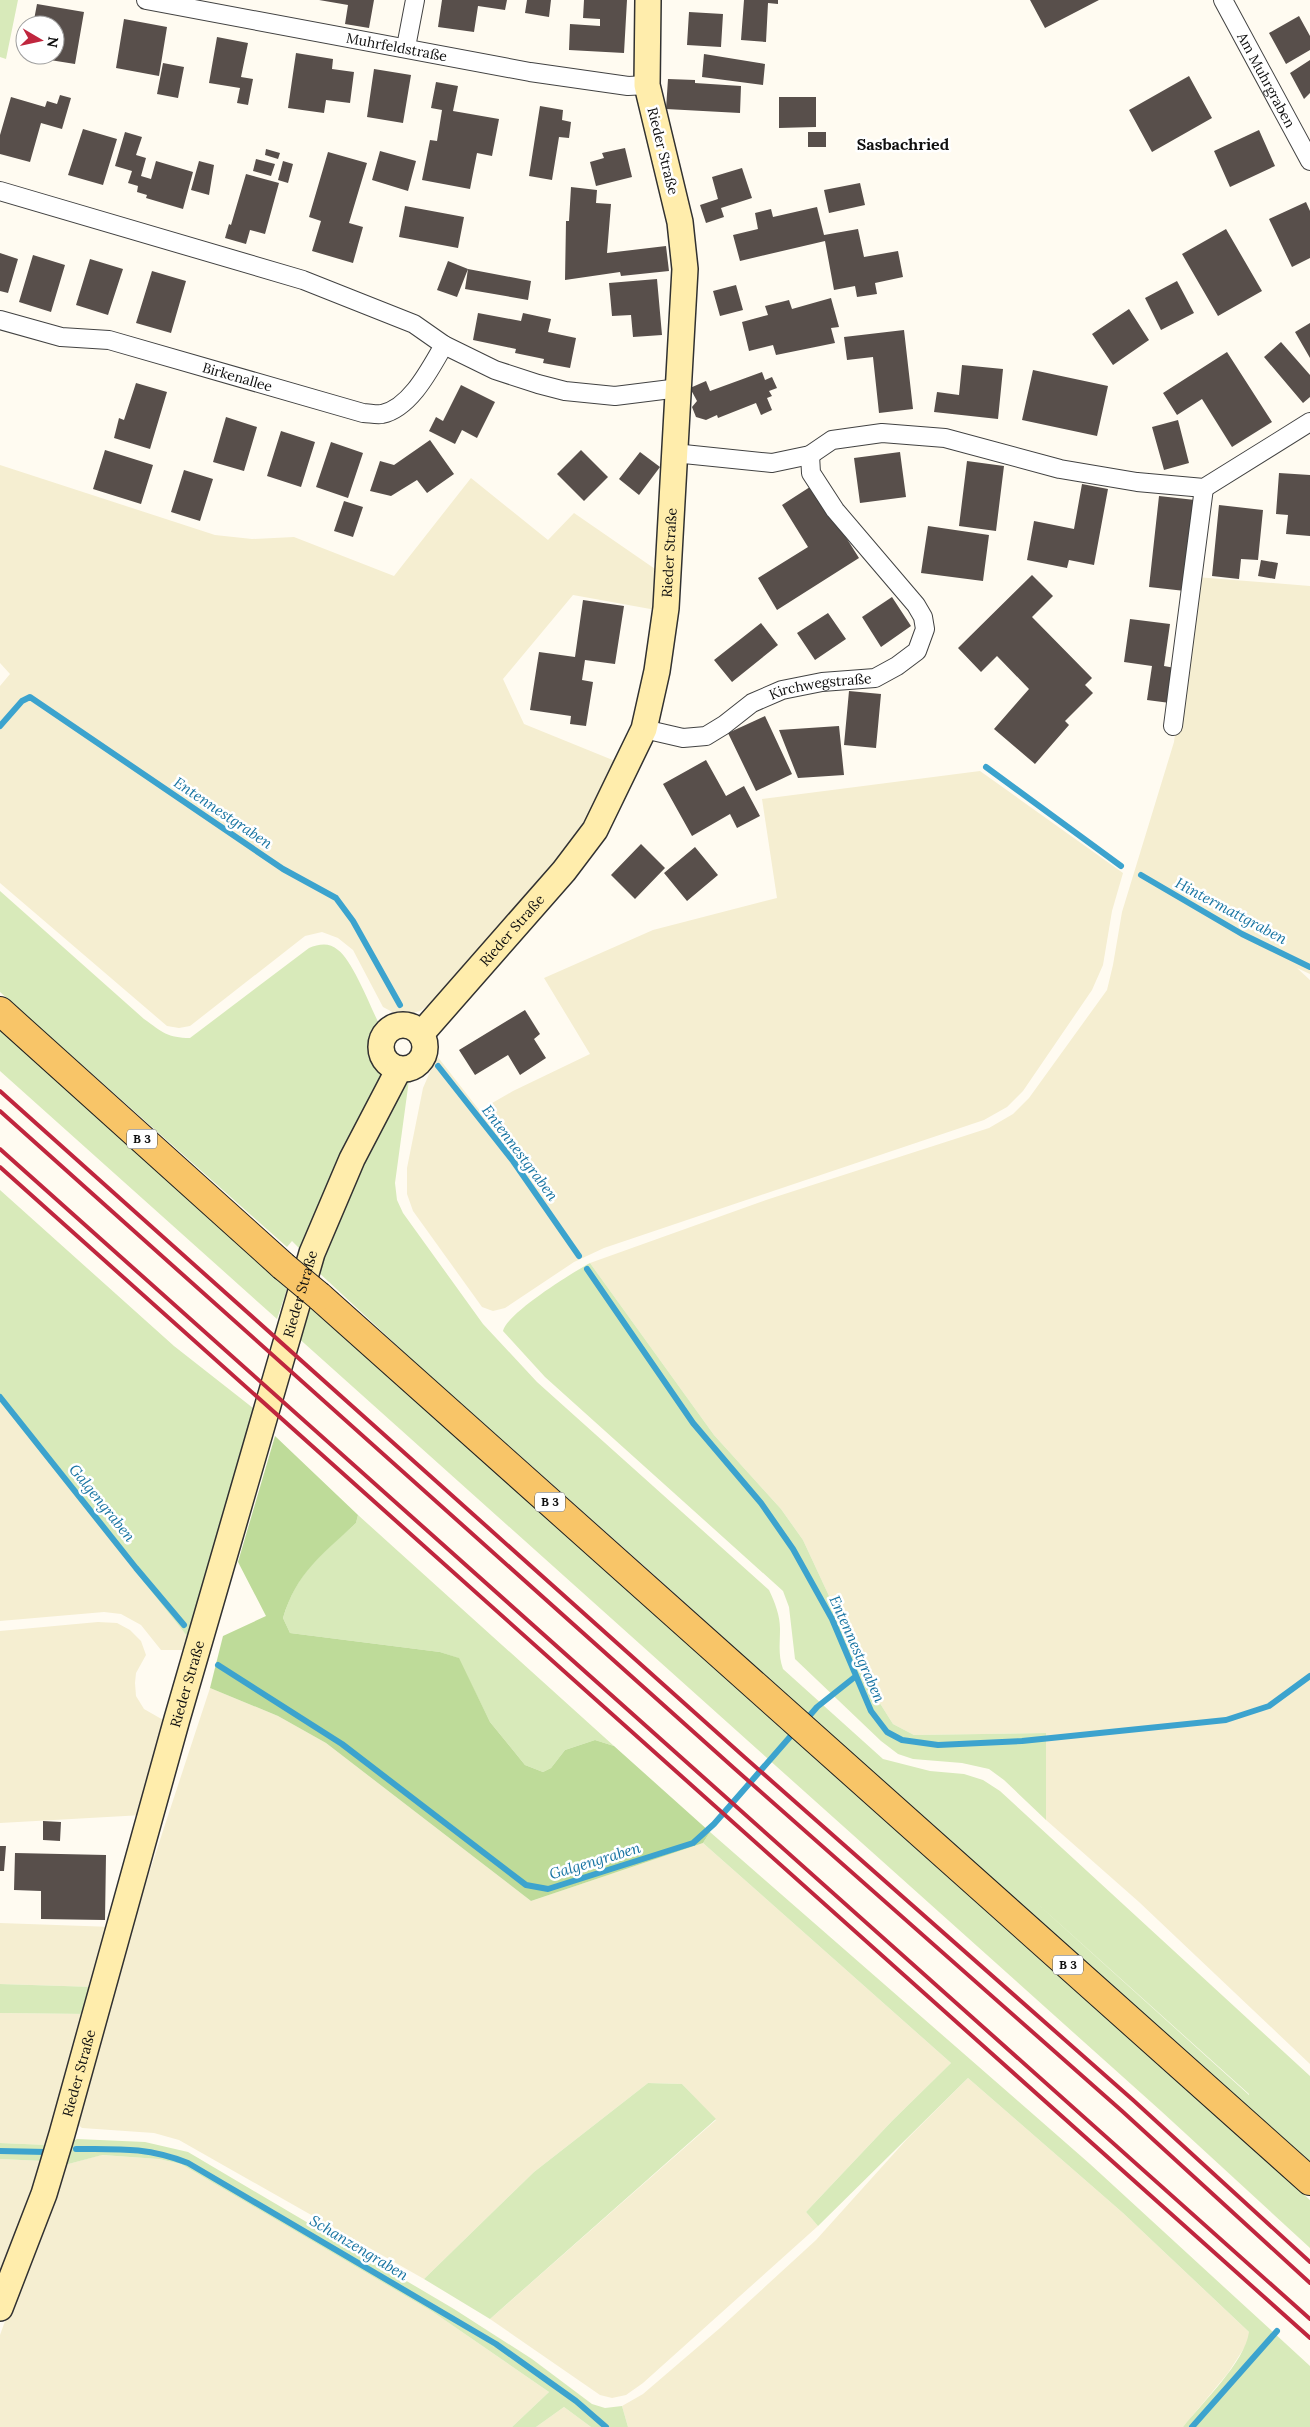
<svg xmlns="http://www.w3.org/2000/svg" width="1310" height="2427" font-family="Lora,serif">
<rect width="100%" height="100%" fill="#fffbf1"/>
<path fill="#f5eed1" d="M0,465L215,535L252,539L294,537L394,576L471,478L548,540L574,513L658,571L656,610L573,595L503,679L524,724L620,763L594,811L556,866L443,995L420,1011L400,1016L383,1007L353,950L338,938L322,932L305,936L190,1026L179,1028L167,1026L0,883V686L10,674L0,663Z
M1196,577L1310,586V974L1297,968L1310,980V2064L1139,1902L1046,1820V1733L914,1735L893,1724L876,1697L803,1540L781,1509L714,1435L590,1263L766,1200L989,1128L1013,1114L1029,1098L1107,990L1113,965L1122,912L1174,742Z
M980,771L1123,873L1112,911L1103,965L1092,990L1023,1091L1007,1107L984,1120L604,1248L574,1262L505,1308L493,1311L482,1307L413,1211L407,1194V1168L423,1088L437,1056L483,1115L480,1110L513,1091L590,1054L544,978L653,930L777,898L762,799Z
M0,1402L191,1641L185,1650H161L141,1625L121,1614L104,1612L0,1621Z
M98,1622L117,1623L130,1630L141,1641L146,1655L136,1673L135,1683L136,1696L144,1709L165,1721L143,1815L0,1823V1631Z
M210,1688L278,1716L326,1743L531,1901L703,1843L951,2063L892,2121L806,2212L818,2226L643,2383L626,2395L612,2398L600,2395L490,2319L716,2120L682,2084L648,2083L534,2172L424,2279L179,2140L154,2133L82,2128L75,2122L132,1925Z
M0,1923L113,1927L95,1987L0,1984Z
M0,2013L88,2014L48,2145L0,2143Z
M968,2078L1123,2213L1250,2333L1248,2342L1228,2373L1183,2427H628L622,2406L643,2394L720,2328L816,2240L907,2139Z
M101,2155L159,2159L181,2164L433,2312L549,2392L512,2427H0V2335L61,2166Z
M0,2159L43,2161L0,2280Z
M564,2407L591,2427H536Z"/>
<path fill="#d8eaba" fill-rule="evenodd" d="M0,0H18L6,59L0,57Z
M0,891L144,1019C162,1032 168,1038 190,1038L309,948C319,944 329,942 338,950C353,961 371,1008 380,1026C369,1043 371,1055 383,1072L303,1252L292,1241L287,1247L0,992Z
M0,1026L287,1289L277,1319L0,1071Z
M409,1080L395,1183L397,1200L403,1213L483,1324L537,1382L769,1590C775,1603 780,1615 780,1629C780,1644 778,1655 783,1669L883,1759L930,1771L964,1774L983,1780L1000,1791L1310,2076V2165L644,1566L419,1366L315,1269L345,1195ZM1031,1898L1249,2094V2095Z
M0,1190L174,1346L253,1408L191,1641L0,1402Z
M590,1263L714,1435L781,1509L803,1540L876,1697L893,1724L914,1735L1046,1733V1820L1004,1780L989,1769L962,1763L913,1759L898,1754L881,1741L795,1659L789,1607L783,1591L545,1377L503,1331C506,1314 573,1272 590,1263Z
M307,1305L956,1882L1310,2200V2248L1161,2111L295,1335Z
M358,1515L614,1746L595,1740L565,1750L551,1768L543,1772L525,1765L490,1722L458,1658L440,1652L290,1633L283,1618C298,1570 321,1555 356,1523Z
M710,1832L1090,2164L1310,2366V2427H1183C1202,2403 1245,2362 1249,2332L1123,2213L968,2078L818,2226L806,2212L892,2121L951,2063L703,1843Z
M0,1984L95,1987L88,2014L0,2013Z
M648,2083L682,2084L716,2119L490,2319L424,2279L534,2172Z
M77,2139L145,2142L188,2152L454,2309L532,2359L592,2404L605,2408L622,2406L628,2427H591L564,2407L536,2427H512L549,2392L433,2312L181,2164L159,2159L102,2155L61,2166L69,2143Z
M0,2143L48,2145L43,2161L0,2159Z"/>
<path fill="#bedb99" d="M275,1436L358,1515L356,1523C322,1555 297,1572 283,1618L290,1633L440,1652L459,1658L490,1722L525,1765L543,1772L551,1768L565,1750L595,1740L614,1746L710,1832L703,1843L531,1901L326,1743L278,1716L210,1688L223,1636L266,1616L238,1562Z"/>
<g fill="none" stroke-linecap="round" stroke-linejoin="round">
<path stroke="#3ca3ce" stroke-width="6" d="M0,726L22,701L30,697L283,869L336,898L353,921L400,1005
M986,767L1121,866
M1141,875L1242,934L1310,967
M438,1066L513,1161L579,1256
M587,1269L693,1423L761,1503L793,1549L832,1619L871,1711L887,1732L902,1740L938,1745L1022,1741L1226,1720L1269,1706L1310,1676
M0,1397L136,1568L184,1625
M218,1665L342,1744L526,1885L548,1889L693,1843L714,1824L796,1730
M805,1721L817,1707L856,1676
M76,2149C119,2149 147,2147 188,2163L496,2344L576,2401L606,2427
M0,2151L46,2152
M1192,2427L1277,2331"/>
</g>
<path fill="#584f4b" d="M319,0H374L369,28L345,24L348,5Z
M442,0H507L505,10L478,6L474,32L438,27Z
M527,0H551L549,17L525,13Z
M584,0H627L624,53L569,50L570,24L600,26V19L583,18Z
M744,0H778V4L768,3L766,42L741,40Z
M1030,0H1099L1045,28Z
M37,4L84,12L75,64L25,56L55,55V25H33Z
M689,12L723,14L721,47L687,45Z
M1299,16L1310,36V50L1286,64L1269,33Z
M124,19L167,27L159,76L116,68Z
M217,37L248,43L241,77L253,79L248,105L237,103L240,88L209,83Z
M296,53L333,59L332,69L354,72L350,103L326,100L324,113L288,108Z
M704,54L765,64L763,85L702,77Z
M1310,60V93L1304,99L1290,73Z
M163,63L184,67L178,98L157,94Z
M374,69L411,75L403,123L367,117Z
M1189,76L1212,118L1152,152L1129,110Z
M668,79L695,80V83L741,86L740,113L666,109Z
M436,82L458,86L453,111L499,119L492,156L477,153L470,189L422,180L430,140L437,141L442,110L431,108Z
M60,95L71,98L62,129L41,123L30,162L0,154V135L11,97L45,107L47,101L57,104Z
M779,97H816V127L779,128Z
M540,106L563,110L562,120L571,122L569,138L559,137L552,180L529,176Z
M83,129L117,139L103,185L68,175Z
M1259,130L1275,166L1230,187L1214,151Z
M125,132L142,137L136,155L146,158L141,176L151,179L156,161L193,172L183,209L146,198L147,195L137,192L138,186L128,183L132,171L115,166Z
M808,132H826V147H808Z
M625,148L632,177L596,186L590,162L604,158L602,153Z
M266,149L280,153L278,159L265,155Z
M380,151L416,161L408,191L372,180Z
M328,152L367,163L349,223L363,227L353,263L312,251L321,221L309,217Z
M256,159L275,164L271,176L253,171Z
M199,161L214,165L209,195L191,190Z
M283,161L293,164L288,183L278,180Z
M742,168L752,198L721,208L724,217L706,223L700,205L718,199L712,177Z
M246,174L279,183L265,234L250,230L246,244L225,238L229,224L231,225Z
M860,183L865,205L829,213L824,190Z
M571,187L597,190L596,203L611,204L607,253L666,246L669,271L621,276L620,272L565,280L566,221H569Z
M1306,202L1310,211V258L1292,267L1269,219Z
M405,206L464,217L458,248L399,237Z
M817,207L824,235L858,229L864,257L898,251L903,277L875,283L877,294L857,297L855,286L834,290L825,241L740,261L733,235L758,229L755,213L771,209L773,217Z
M1226,229L1262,291L1218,316L1182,254Z
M0,253L18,259L8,293L0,291Z
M33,255L65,265L51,312L19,302Z
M90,259L123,269L108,315L76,305Z
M448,261L468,269L457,297L437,290Z
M468,269L531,281L528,300L465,289Z
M152,271L186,281L171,333L136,323Z
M657,279L662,335L633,337L631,315L612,316L609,283Z
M1177,281L1194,313L1161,330L1145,298Z
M736,285L743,310L720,316L713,291Z
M831,298L839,327L831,328L835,343L776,355L773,345L749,351L742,322L768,315L765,306L789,300L792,309Z
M1129,309L1149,340L1113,365L1092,334Z
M478,313L521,321L523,313L551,319L548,332L576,338L570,368L543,363L544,359L515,353L516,349L473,340Z
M1310,323V358L1295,332Z
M904,330L913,409L879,413L873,357L847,360L844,337Z
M1281,342L1310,375V397L1303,403L1264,357Z
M1227,352L1272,422L1232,447L1202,399L1177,415L1163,393Z
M962,365L1003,369L998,419L934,412L937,392L959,395Z
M1033,370L1108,386L1097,436L1022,420Z
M762,372L765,380L772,377L777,388L769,391L772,396L767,398L772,410L761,415L756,403L718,418L717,415L706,420L696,417L692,407L697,401L690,388L706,381L710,391Z
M136,383L167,392L150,449L114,438L119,418L124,420Z
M461,385L495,402L477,438L462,430L455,444L429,431L436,417L443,421Z
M226,417L257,427L244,471L213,462Z
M1178,420L1189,463L1164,470L1152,427Z
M281,431L315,442L301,487L267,476Z
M430,440L454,474L427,493L417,480L391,496L370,491L380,461L394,465Z
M331,442L363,453L348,498L316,487Z
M105,450L153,465L141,504L93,489Z
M581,450L608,477L584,501L557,474Z
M640,452L660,467L639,495L619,479Z
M900,452L906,497L860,503L854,458Z
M967,461L1004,466L996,531L959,526Z
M184,470L213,479L200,521L171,512Z
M1279,473L1310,475V536L1286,534L1288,515L1276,514Z
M1082,484L1108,489L1094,565L1069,560L1067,568L1027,560L1034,521L1074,529Z
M813,485L859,558L777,610L758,578L808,547L782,505Z
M1159,496L1195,500L1185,591L1149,587Z
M344,501L363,507L353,537L334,531Z
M1219,505L1263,510L1258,560L1241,559L1239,579L1212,576Z
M928,526L989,535L983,581L921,573Z
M1261,560L1278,563L1275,579L1258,576Z
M1032,575L1053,596L1032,617L1092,678L1085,685L1093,693L1065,721L1069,725L1035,764L994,729L1029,689L997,656L981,672L958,648Z
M892,597L911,626L881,647L862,617Z
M583,600L624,606L615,664L585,660L582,680L593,682L586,726L570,724L571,716L530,710L539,652L575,657Z
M828,613L846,639L815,660L797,633Z
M1130,619L1170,624L1164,666L1175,668L1170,703L1147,700L1152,666L1124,662Z
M761,623L778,645L732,682L714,660Z
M849,691L881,694L876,748L844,745Z
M765,716L792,774L756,791L728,733Z
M839,726L844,775L798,778L779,730Z
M706,760L726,796L744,786L760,816L737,828L730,814L692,836L663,784Z
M641,844L665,868L635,899L611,875Z
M695,847L718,875L687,901L664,873Z
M525,1010L540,1034L534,1039L546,1058L520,1075L508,1055L475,1075L459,1050Z
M43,1821L61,1822L60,1841L43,1840Z
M0,1846H6L4,1871H0Z
M15,1853L106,1855L105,1920L41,1919V1891L14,1890Z"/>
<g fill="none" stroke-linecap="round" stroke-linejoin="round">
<g stroke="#424242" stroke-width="20">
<g id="street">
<path id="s1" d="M146,0L530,72L628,86L647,85"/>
<path id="s2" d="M1223,0L1310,161"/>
<path d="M406,47L415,0"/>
<path d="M0,191L303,280L414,324L444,345L495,370L538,384L565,391L615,396L679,388"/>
<path id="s3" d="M0,320L61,337L109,340L363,413C369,413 376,415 382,414C411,408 431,367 444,345"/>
<path d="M674,453L772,463L810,455L832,440L882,433L945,438L1060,469L1137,482L1204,488L1310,422"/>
<path d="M1173,726L1204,488"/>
<path id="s4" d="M644,729L683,738L706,736L724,725L752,703L782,690L822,682L875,678L897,666L917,651L925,629L923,617L916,605L835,510L811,473L810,455"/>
</g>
</g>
<g stroke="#313131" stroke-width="28">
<g id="secondary">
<circle cx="403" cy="1047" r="22"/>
<path id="s5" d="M421,1034L564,871L595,830L644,729L657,671L666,608L685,269L680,222L647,85L648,0"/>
<path id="s6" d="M0,2308L44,2194L62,2134L177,1719L312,1253L352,1159L399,1069"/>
</g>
</g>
<g stroke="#202020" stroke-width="30">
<path id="primary" d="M0,1011L283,1266
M319,1296L1310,2181"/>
</g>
<use href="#street" stroke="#fff" stroke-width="18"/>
<use href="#secondary" stroke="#ffedac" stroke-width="25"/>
<use href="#primary" stroke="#f8c568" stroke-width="28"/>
<path stroke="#c0263e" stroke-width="4" d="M0,1091L741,1754L1133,2100L1310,2262
M0,1111L735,1769L1122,2111L1310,2283
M0,1149L1310,2319
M0,1167L1310,2338"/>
<g stroke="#202020" stroke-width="30" stroke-linecap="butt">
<path id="primary-bridge" d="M283,1266L319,1296"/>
</g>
<use href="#primary-bridge" stroke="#f8c568" stroke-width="28"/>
</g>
<g text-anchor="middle" stroke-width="5" stroke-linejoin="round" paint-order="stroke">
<g fill="#fff" stroke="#575757" stroke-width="1">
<rect x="127" y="1129.5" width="30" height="19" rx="4"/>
<rect x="535" y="1492.5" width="30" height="19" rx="4"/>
<rect x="1053" y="1955.5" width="30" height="19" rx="4"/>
</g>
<g font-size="12" font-weight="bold" fill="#0f0f0f">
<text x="142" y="1143">B 3</text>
<text x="550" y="1506">B 3</text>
<text x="1068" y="1969">B 3</text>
</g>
<g font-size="14" fill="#0f0f0f" stroke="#fff">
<text dy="5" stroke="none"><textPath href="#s1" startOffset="255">Muhrfeldstraße</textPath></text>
<text dy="5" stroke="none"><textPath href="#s2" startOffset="91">Am Muhrgraben</textPath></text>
<text transform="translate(663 151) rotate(76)" y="5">Rieder Straße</text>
<text dy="5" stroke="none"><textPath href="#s3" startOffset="245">Birkenallee</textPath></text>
<text dy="5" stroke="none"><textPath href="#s5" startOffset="559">Rieder Straße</textPath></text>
<text dy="5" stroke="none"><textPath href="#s4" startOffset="191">Kirchwegstraße</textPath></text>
<text dy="5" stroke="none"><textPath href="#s5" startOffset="138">Rieder Straße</textPath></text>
<text dy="5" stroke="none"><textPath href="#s6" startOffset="1058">Rieder Straße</textPath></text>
<text dy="5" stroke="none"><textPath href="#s6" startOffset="652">Rieder Straße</textPath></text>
<text dy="5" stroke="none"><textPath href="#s6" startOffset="248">Rieder Straße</textPath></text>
</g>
<g font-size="15" font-style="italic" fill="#1774a2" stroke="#fff">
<text transform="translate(223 813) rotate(34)" y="5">Entennestgraben</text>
<text transform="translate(1231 911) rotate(28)" y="5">Hintermattgraben</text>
<text transform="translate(520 1153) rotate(53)" y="5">Entennestgraben</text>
<text transform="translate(102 1503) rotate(51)" y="5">Galgengraben</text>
<text transform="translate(857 1649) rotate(66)" y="5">Entennestgraben</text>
<text transform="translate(595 1861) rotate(-17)" y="5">Galgengraben</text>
<text transform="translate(359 2248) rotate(31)" y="5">Schanzengraben</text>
</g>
<g font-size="16" font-weight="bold" fill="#0f0f0f" stroke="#fff">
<text x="903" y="150">Sasbachried</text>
</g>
</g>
<g transform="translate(40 40) rotate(99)"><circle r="24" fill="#ffffff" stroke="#9f9f9f"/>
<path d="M0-4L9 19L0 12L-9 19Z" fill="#c0263e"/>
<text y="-8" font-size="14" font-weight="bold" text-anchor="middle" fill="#0f0f0f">N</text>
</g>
</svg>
